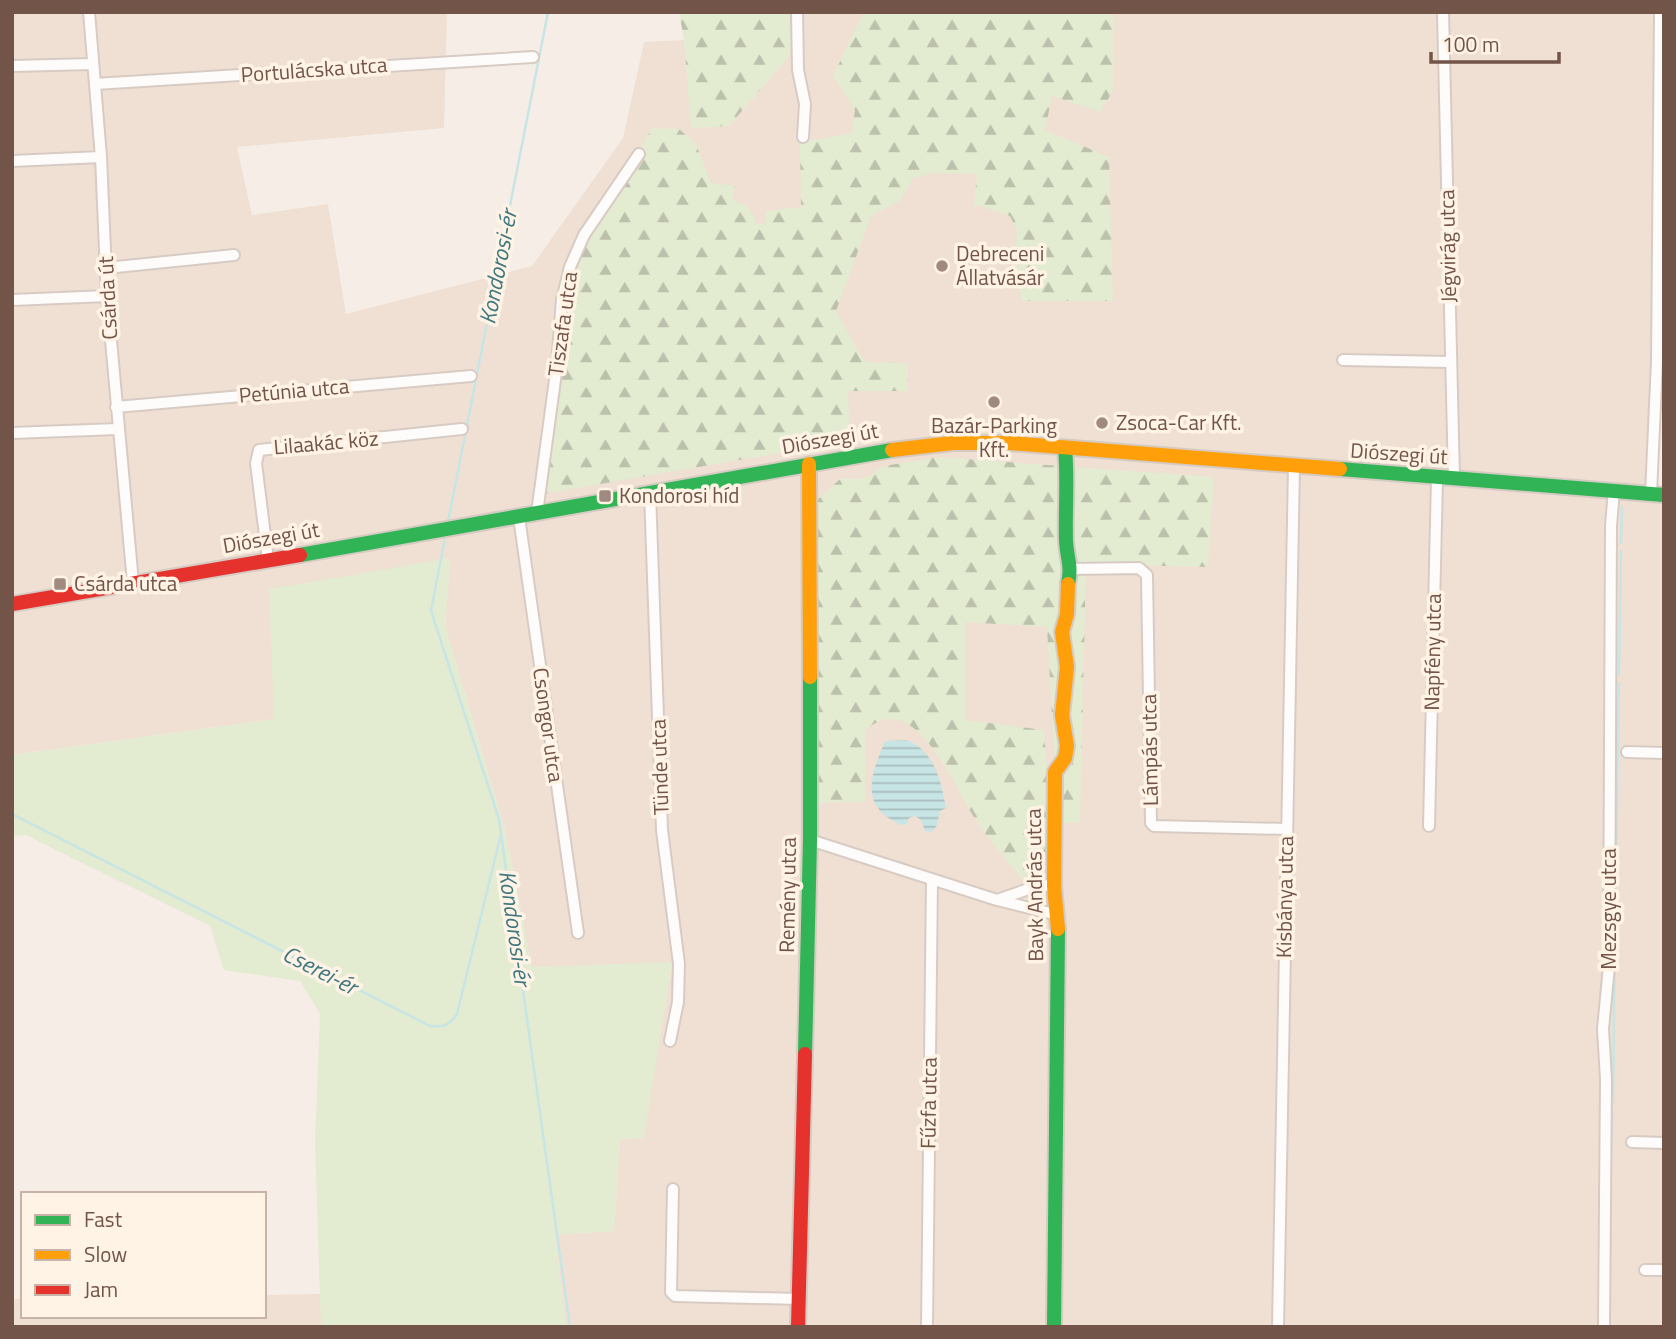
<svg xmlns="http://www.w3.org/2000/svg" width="1676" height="1339" font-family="'Titillium Web',sans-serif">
<defs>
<pattern id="forest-firs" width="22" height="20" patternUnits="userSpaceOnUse" patternTransform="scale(1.75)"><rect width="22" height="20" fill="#e3ebd1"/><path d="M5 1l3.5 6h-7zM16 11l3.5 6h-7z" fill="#bcc1ac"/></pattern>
<pattern id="water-rules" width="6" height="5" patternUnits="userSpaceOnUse" patternTransform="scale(1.75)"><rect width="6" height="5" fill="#c8e5e5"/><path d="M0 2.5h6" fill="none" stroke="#a7bcbc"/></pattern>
</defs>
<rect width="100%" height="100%" fill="#f6eee6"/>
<path fill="#efe0d3" d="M12,12H447L444,128L237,147L252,215L328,204L346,314L532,266L623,138L644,42L684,40L692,128L729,126L796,48L795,12H1658L1664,94V236H1661L1647,497L1664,499V1327H566L555,1234L614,1231L620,1139L643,1138L672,963L532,968L505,830L445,626L450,559L274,719L12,755Z
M321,1294V1327H12V1299H23V1316H264V1295Z"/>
<path fill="#e3ebd1" d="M450,558L445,626L505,830L532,967L672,962L644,1138L620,1139L614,1231L555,1235L566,1327H321L315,1142L320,1014L300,981L224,970L210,926L26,835L12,836V755L274,719L269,589Z"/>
<path fill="url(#forest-firs)" d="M679,12H795L796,48L729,126L691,128L684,40Z
M864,12H1114L1113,90L1101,112L1052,96L1045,130L1109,157L1113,301H1022L1015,260L1017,230L1010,216L974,204L977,174L931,173L912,179L901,200L871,216L836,311L859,353L866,362L908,363V391H848L850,441L542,494L558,355L576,264L652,128L679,129L696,144L711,183L735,186L732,200L748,206L757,224L766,223V211L801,207L800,142L851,134L855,110L833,76Z
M938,457L1214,477L1208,567L1086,564L1080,823H1058L1047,627L965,622V720L1044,730L1055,884L1022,879C1005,858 986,837 972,814C953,784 913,685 865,731V802L812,803V505L840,479H858L870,476L884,466Z"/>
<path fill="url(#water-rules)" d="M906,740C934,749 941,781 946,808L940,811L937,825L932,832L925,831L921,820L915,816L909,818L907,824L900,825C896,822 891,820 887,817C859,797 876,764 885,741Z"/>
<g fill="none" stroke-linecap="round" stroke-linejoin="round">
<path stroke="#c8e5e5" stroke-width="2.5" d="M448,522L548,12
M445,538L431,611L499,819L570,1327
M1621,543L1622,507
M1619,675L1621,551
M12,814L430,1026C444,1027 449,1026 457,1014L501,834
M1615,930L1619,683
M1613,1103L1615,936
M1610,1190L1612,1109
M1609,1306V1327"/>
<g stroke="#d7cbc4" stroke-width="14">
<path id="street" d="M89,12L101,157L107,296L133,583
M797,12L798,70L805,104L803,137
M1443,12L1454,479
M12,66L93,64
M95,84L533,57
M12,161L101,157
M106,268L234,255
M12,300L107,296
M1343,360L1451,362
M116,407L471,376
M12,433L117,429
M650,492L662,830L679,964L678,1002L670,1041
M1651,494L1657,361L1660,12
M537,513L557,365L562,300L570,267L584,235L639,154
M519,517L578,933
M268,560L256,463L259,450L462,429
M1071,569L1139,568L1147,575L1151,823L1154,826L1287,829
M1627,752L1664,753
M1429,826L1437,478
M810,840L997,900L1058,915
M997,900L1040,885L1054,886
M1632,1142L1664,1143
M673,1189L671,1292L675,1296L799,1299
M1645,1270H1664
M927,1327L932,879
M1278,1327L1294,466
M1604,1327L1606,1079L1603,1029L1609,966L1611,526L1614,490"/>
</g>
<g stroke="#d6cbc3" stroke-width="18">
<path id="fast" d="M1065,448C1068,479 1065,510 1066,541C1067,559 1072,565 1068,584
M1340,469L1664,495
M300,555L892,450
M805,1054L810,840V677
M1054,1327L1058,929"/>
</g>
<g stroke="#d6cbc3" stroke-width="18">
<path id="slow" d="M892,450L953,443H1009L1340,469
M809,464L810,677
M1058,929L1054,886L1055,772L1065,758L1067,746L1062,715L1067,667L1062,632L1067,614L1068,584"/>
</g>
<g stroke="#d6cbc3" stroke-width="18">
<path id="jam" d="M12,604L300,555
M798,1327L805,1054"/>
</g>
<use href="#street" stroke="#fefcfb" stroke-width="10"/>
<use href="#fast" stroke="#30b455" stroke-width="14"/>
<use href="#slow" stroke="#ff9f0a" stroke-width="14"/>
<use href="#jam" stroke="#e5322d" stroke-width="14"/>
</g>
<g fill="#a08a7f" stroke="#fff3e6" stroke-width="2.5">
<circle cx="942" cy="266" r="7"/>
<circle cx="994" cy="402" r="7"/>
<circle cx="1102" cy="423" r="7"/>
<rect x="598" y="489" width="14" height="14" rx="3.5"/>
<rect x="53" y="577" width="14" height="14" rx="3.5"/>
</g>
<g text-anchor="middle" stroke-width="7" stroke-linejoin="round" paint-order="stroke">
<g font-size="21" fill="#725448" stroke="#fff3e6">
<text transform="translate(314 70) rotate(-4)" y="7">Portulácska utca</text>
<text transform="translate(1448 246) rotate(-91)" y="7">Jégvirág utca</text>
<text transform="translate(108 298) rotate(-93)" y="7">Csárda út</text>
<text transform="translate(563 324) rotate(-82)" y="7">Tiszafa utca</text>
<text transform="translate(294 391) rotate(-5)" y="7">Petúnia utca</text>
<text transform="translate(830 439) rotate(-10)" y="7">Diószegi út</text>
<text transform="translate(326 443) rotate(-5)" y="7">Lilaakác köz</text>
<text transform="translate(1399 454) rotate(4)" y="7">Diószegi út</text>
<text transform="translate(271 538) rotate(-10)" y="7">Diószegi út</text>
<text transform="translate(1433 652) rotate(-89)" y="7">Napfény utca</text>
<text transform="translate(548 725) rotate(82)" y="7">Csongor utca</text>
<text transform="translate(1150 750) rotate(-91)" y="7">Lámpás utca</text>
<text transform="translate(660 767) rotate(-92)" y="7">Tünde utca</text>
<text transform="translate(1035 885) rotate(-91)" y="7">Bayk András utca</text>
<text transform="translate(788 895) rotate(-89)" y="7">Remény utca</text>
<text transform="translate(1285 897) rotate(-89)" y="7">Kisbánya utca</text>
<text transform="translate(1609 909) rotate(-90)" y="7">Mezsgye utca</text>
<text transform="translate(929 1103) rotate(-89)" y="7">Fűzfa utca</text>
</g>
<g font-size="21" fill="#725448" stroke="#fff3e6" text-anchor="start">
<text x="956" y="261">Debreceni<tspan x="956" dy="24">Állatvásár</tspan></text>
<text x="1116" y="430">Zsoca-Car Kft.</text>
<text x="994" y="433" text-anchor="middle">Bazár-Parking<tspan x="994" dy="24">Kft.</tspan></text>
<text x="619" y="503">Kondorosi híd</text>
<text x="74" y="591">Csárda utca</text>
</g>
<g font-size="23" font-style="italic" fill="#3f787f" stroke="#fff3e6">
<text transform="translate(498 267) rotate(-79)" y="8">Kondorosi-ér</text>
<text transform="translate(515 928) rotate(82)" y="8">Kondorosi-ér</text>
<text transform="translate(320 970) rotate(27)" y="8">Cserei-ér</text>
</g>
</g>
<rect width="1676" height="1339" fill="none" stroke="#725448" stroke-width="28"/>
<rect x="21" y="1192" width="245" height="126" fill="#fff3e6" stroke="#c7b3a7" stroke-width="2"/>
<rect x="35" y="1215" width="35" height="10" fill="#30b455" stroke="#c7b3a7" stroke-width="2"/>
<text x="84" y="1227" font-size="21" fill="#725448">Fast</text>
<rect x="35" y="1250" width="35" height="10" fill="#ff9f0a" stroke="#c7b3a7" stroke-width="2"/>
<text x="84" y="1262" font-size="21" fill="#725448">Slow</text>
<rect x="35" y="1285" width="35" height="10" fill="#e5322d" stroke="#c7b3a7" stroke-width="2"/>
<text x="84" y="1297" font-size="21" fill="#725448">Jam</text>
<path d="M1431 52v10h128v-10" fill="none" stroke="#725448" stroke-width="3.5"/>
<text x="1442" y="52" font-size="21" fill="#725448" stroke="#fff3e6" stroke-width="5" paint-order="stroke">100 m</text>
</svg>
